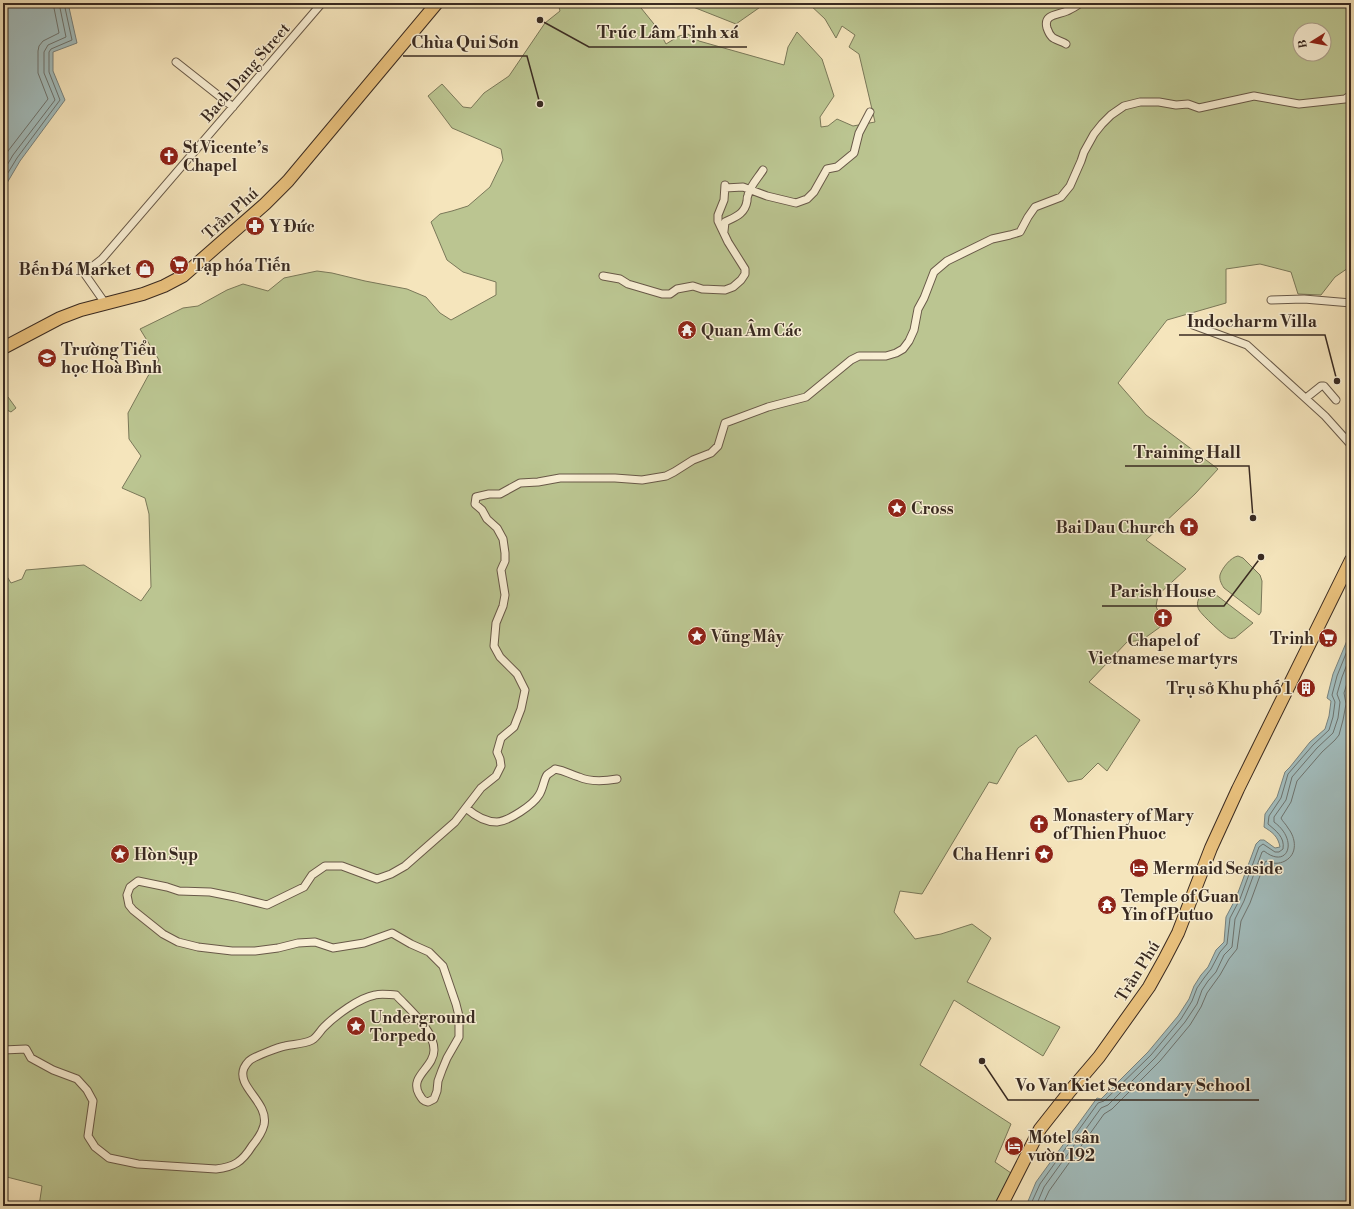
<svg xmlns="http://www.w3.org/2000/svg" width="1354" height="1209" font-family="'Libre Bodoni',serif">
<rect width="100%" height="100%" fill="#f5e5bc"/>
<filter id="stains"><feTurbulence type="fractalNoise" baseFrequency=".005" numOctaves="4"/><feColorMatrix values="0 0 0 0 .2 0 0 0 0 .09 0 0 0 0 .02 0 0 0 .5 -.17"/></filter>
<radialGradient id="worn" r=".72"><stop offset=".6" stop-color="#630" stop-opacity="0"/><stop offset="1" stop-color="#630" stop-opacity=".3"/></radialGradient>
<path fill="#bbc591" stroke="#7a7859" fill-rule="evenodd" d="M558,3H637L658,29L666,44L679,36L688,34L699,41L784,65L788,47L797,32L822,59L834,96L820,117L821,127L828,126L837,119L853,126L875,122L859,54L849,47L855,35L842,26L836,38L825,19L808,3H1351V266L1335,277L1321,295L1298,294L1291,272L1260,264L1226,269V303L1167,320L1118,383L1146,415L1218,469L1195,494L1146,540L1186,569L1158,595L1156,606L1163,625L1142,640L1127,642L1089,682L1140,720L1107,771L1098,763L1082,779L1068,782L1036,735L1018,748L997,784L989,782L922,894L900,891L894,912L915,939L941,934L972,924L991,938L967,982L1060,1027L1043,1056L954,1000L920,1065L1011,1124L995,1162L1011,1173L997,1206H39L42,1186L3,1176V570L11,583L22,579L26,570L84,565L141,601L151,587L149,514L145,498L122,488L141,456L129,439L128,413L148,376L159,360L140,329L183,308L198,306L227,290L243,284L268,291L284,278L317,271L332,273L365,281L407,289L426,297L440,313L451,320L496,295V282L463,272L447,260L431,222L440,214L452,211L468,206L490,187L503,160L501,149L452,128L428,96L442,84L463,107L471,108L484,93L509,76L545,23L560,11ZM1300,30H1324V54H1300Z
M683,3H766L736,24Z
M8,397L16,408L11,412L3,408V401Z
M1238,556L1243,558L1260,575L1262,581L1261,612L1259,615L1224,588C1222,585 1219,580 1220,575C1222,568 1231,557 1238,556Z
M1211,591L1253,623L1235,638C1233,638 1231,639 1229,638C1224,636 1202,615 1199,610C1194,601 1202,591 1211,591Z"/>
<path fill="#a2bcbc" stroke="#78827e" d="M3,3H68L77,43L53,52V71L65,100L20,161L7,183L3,186Z
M1351,631V1206H1026L1036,1182L1097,1098L1101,1099L1148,1052L1178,1016L1189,999L1194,986L1201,975L1208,967L1216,950L1224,942L1226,917L1236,898L1256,844L1260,840H1264L1275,848L1280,847C1278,836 1272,832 1264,827L1265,814L1277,797L1285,772L1290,767L1310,742L1325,729L1329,716L1331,701L1327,698L1333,674Z"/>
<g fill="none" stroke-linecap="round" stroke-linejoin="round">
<path stroke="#6e736e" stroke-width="1" d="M3,160L8,151L48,99L38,73V51L39,46L43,41L59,33L53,3
M3,172L13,155L55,100L44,73V52L48,45L66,37L59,3
M3,181L17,158L60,100L49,72V52L51,49L72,40L64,3
M1030,1206L1040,1184L1098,1103L1104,1101L1151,1055L1181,1019L1192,1001L1197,988L1204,978L1211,969L1220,952L1227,944L1230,918L1240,899L1259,847L1263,844L1275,852H1279L1283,849C1285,837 1276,831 1268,824L1269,816L1281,798L1288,774L1313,745L1329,730L1333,717L1335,702L1332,695L1337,676L1351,641
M1036,1206L1044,1187L1101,1108L1108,1105L1155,1058L1185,1022L1197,1004L1202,990L1208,981L1216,972L1224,955L1232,947L1235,919L1244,901L1262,852L1264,851C1288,870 1299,840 1274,822V817L1286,800L1292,777L1317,748L1333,733L1338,718L1340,702L1337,694L1342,677L1351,654
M1042,1206L1049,1191L1104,1114L1112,1109L1160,1061L1190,1025L1201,1007L1207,993L1220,975L1229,959L1237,949L1241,921L1250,903L1265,862L1267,861C1273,864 1279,864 1285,861C1298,854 1296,838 1288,828C1286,824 1282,821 1281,818L1291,802L1297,781L1322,752L1335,740L1339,735L1343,720L1346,704L1344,693L1351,670"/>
<g stroke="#685948" stroke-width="9">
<path id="minor" d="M1066,44C1062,41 1055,40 1052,37C1050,35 1048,31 1047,28C1043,14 1058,15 1067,11C1072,9 1076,6 1081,3
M176,62L233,107
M725,188L743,187L767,196L796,203L807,199L814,192L827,169L837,167L854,153L859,133L870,112
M724,231L725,222C735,217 745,214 747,201C747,199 747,197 748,195C750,186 758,178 763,170
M603,276L620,279L628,284L662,294H670L677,289L693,286L702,289L725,290L733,287L741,280L745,274V269L728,242L718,221V215L724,200L725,185
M1271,300L1304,299L1351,303
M105,303L84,273L102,259L322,3
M1193,325L1247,345L1325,416L1351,445
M1306,398L1321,386H1324L1336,400
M466,808C474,815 485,822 497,822C509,821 533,805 539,795C543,789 544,779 547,775C549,773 553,771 555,769C566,771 569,774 579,777C590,782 605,781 617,779
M3,1050L26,1049L31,1058L53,1070L77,1079L87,1090L93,1101L88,1136L95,1147L109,1158L138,1164L216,1169C234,1167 242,1162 252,1146C257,1140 262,1133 264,1125C269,1102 236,1087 244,1068C245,1066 247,1063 249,1061C253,1057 279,1047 285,1046C294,1044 304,1044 312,1040C317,1037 320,1031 324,1027C336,1015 359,998 375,995C382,993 390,995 396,995C409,1009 434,1030 434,1050C434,1068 409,1076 419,1094C422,1099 423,1101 428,1102L434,1099L437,1091L438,1081L442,1070L447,1058L459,1037V1016L456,1004L443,966L429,952L411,944L392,933L364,943L333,948L315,942L298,943L278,948L255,951H232L198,947L178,942L163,934L133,910L129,905L127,895L130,887L138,881L167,887L179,891L210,892L235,897L267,905L304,887L312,875L325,866H342L377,879L391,874L405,866L455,822L481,788L496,776L501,766L500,759L497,752L501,738L514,727L521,709L525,690L517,674L500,657L494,646L496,623L503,606L505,595L501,570L505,561V553L503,539L497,528L487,519L482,510L475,504L476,497L489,494H500L520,483L538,482L560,478H615L642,480L666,476L674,472L693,460L711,453L718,446L725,423L768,407L806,397L851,360L859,356H886L896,353L903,349L909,341L914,330L918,309L924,298L934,272L947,261L992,239L1010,235L1020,232L1028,217L1035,207L1061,197L1070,186L1081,161L1084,152L1094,134L1102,124L1111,115L1124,106L1140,102H1159L1176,105L1188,104L1199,108L1254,96L1299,104L1345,99L1351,95"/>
</g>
<g stroke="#392a21" stroke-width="14">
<path id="primary" d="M3,348L60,318L81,310L143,294L164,286L183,276L265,204L288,181L437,3
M1001,1206L1040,1129L1070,1091L1099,1057L1149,987L1164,960L1178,933L1211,848L1238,789L1351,560"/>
</g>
<use href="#minor" stroke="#f8eed3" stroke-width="7"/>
<use href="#primary" stroke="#eac27e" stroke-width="12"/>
</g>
<defs>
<g id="church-disc" transform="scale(1)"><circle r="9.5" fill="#8f2418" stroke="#f8eed3"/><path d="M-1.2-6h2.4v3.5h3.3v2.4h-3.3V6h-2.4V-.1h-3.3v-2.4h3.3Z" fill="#fff"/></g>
<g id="pharmacy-disc" transform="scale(1)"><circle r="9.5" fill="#8f2418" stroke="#f8eed3"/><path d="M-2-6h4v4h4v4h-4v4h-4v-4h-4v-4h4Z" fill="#fff"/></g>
<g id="supermarket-disc" transform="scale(1)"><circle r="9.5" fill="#8f2418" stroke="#f8eed3"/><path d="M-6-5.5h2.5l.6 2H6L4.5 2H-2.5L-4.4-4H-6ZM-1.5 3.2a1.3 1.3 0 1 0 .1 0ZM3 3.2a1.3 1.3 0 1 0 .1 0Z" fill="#fff"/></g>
<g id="shop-disc" transform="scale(1)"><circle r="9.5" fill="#8f2418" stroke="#f8eed3"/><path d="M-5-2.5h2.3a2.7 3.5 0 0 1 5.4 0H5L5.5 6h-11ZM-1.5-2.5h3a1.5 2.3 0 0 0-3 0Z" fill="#fff"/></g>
<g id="temple-disc" transform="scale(1)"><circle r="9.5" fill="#8f2418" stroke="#f8eed3"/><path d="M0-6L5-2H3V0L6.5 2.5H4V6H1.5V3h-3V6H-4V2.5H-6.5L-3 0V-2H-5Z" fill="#fff"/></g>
<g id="school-disc" transform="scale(1)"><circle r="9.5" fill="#8f2418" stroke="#f8eed3"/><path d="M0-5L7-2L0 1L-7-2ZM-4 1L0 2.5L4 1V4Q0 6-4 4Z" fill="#fff"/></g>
<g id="sight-disc" transform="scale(1)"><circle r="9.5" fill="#8f2418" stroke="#f8eed3"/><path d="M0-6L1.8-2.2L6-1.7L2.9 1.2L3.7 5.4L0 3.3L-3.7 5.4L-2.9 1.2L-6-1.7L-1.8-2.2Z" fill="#fff"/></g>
<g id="building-disc" transform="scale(1)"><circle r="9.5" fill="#8f2418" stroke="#f8eed3"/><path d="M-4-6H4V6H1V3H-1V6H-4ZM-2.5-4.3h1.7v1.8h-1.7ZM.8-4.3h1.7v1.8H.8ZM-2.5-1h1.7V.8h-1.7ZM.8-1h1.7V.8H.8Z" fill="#fff"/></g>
<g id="hotel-disc" transform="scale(1)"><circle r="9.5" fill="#8f2418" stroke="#f8eed3"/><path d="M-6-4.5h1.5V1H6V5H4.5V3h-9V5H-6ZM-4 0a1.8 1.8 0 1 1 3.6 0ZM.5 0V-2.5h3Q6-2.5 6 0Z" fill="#fff"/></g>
</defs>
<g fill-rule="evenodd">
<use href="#church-disc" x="169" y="156"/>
<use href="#pharmacy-disc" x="255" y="226"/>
<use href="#supermarket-disc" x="179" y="265"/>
<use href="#shop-disc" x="145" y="269"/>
<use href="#temple-disc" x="687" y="330"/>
<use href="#school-disc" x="47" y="358"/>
<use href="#sight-disc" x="897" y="508"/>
<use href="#church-disc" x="1189" y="527"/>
<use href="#church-disc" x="1163" y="618"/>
<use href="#sight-disc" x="697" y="636"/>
<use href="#supermarket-disc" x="1328" y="638"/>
<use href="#building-disc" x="1306" y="688"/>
<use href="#church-disc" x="1039" y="824"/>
<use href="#sight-disc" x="120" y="854"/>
<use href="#sight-disc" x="1044" y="854"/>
<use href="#hotel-disc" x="1139" y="868"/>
<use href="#temple-disc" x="1107" y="905"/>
<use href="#sight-disc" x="356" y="1026"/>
<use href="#hotel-disc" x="1014" y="1146"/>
</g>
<g text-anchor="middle" stroke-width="3" stroke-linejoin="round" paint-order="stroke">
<g font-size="16" fill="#392a21" stroke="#f8eed3">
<text transform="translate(245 72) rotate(-49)" y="6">Bach Dang Street</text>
<text transform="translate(230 213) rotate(-42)" y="6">Trần Phú</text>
<text transform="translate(1137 971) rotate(-58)" y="6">Trần Phú</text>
</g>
<g font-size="16" font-weight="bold" fill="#392a21" stroke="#f8eed3" text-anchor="start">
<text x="183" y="153">St Vicente’s<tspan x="183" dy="18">Chapel</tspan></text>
<text x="269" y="232">Y Đức</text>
<text x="193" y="271">Tạp hóa Tiến</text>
<text x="131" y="275" text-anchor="end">Bến Đá Market</text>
<text x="701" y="336">Quan Âm Các</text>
<text x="61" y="355">Trường Tiểu<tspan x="61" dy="18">học Hoà Bình</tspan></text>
<text x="911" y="514">Cross</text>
<text x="1175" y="533" text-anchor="end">Bai Dau Church</text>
<text x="711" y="642">Vũng Mây</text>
<text x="1314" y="644" text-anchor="end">Trinh</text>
<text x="1163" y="646" text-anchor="middle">Chapel of<tspan x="1163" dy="18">Vietnamese martyrs</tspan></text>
<text x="1292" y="694" text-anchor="end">Trụ sở Khu phố 1</text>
<text x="1053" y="821">Monastery of Mary<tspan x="1053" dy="18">of Thien Phuoc</tspan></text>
<text x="134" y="860">Hòn Sụp</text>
<text x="1030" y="860" text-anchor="end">Cha Henri</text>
<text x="1153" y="874">Mermaid Seaside</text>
<text x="1121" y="902">Temple of Guan<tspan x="1121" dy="18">Yin of Putuo</tspan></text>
<text x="370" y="1023">Underground<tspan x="370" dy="18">Torpedo</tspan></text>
<text x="1028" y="1143">Motel sân<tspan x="1028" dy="18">vườn 192</tspan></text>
</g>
</g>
<path fill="none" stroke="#392a21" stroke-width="1.5" d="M540 20L589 47H747M540 104L527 56H403M1337 381L1325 335H1179M1253 518L1249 466H1125M1261 557L1224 606H1102M982 1061L1008 1100H1259"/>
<g fill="#392a21" stroke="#f8eed3" stroke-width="1.5">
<circle cx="540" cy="20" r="4"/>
<circle cx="540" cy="104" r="4"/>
<circle cx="1337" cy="381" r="4"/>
<circle cx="1253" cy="518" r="4"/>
<circle cx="1261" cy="557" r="4"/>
<circle cx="982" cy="1061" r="4"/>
</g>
<g font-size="17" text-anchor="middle" font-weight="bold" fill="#392a21" stroke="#f8eed3" stroke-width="3" stroke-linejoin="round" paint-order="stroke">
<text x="668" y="38">Trúc Lâm Tịnh xá</text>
<text x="465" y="48">Chùa Qui Sơn</text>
<text x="1252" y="327">Indocharm Villa</text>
<text x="1187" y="458">Training Hall</text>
<text x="1163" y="597">Parish House</text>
<text x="1133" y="1091">Vo Van Kiet Secondary School</text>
</g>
<rect width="1354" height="1209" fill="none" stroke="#f5e5bc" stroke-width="16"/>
<rect x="4" y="4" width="1346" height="1201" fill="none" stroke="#392a21" stroke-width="2"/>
<rect x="8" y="8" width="1338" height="1193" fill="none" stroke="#392a21"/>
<g transform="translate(1312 42) rotate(259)"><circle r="19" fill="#f8eed3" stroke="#aca08c"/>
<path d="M0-3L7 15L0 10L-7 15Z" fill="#8f2418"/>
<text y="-6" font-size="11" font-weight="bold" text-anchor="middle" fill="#392a21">B</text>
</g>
<rect width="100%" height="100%" filter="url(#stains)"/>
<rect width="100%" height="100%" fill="url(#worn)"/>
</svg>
